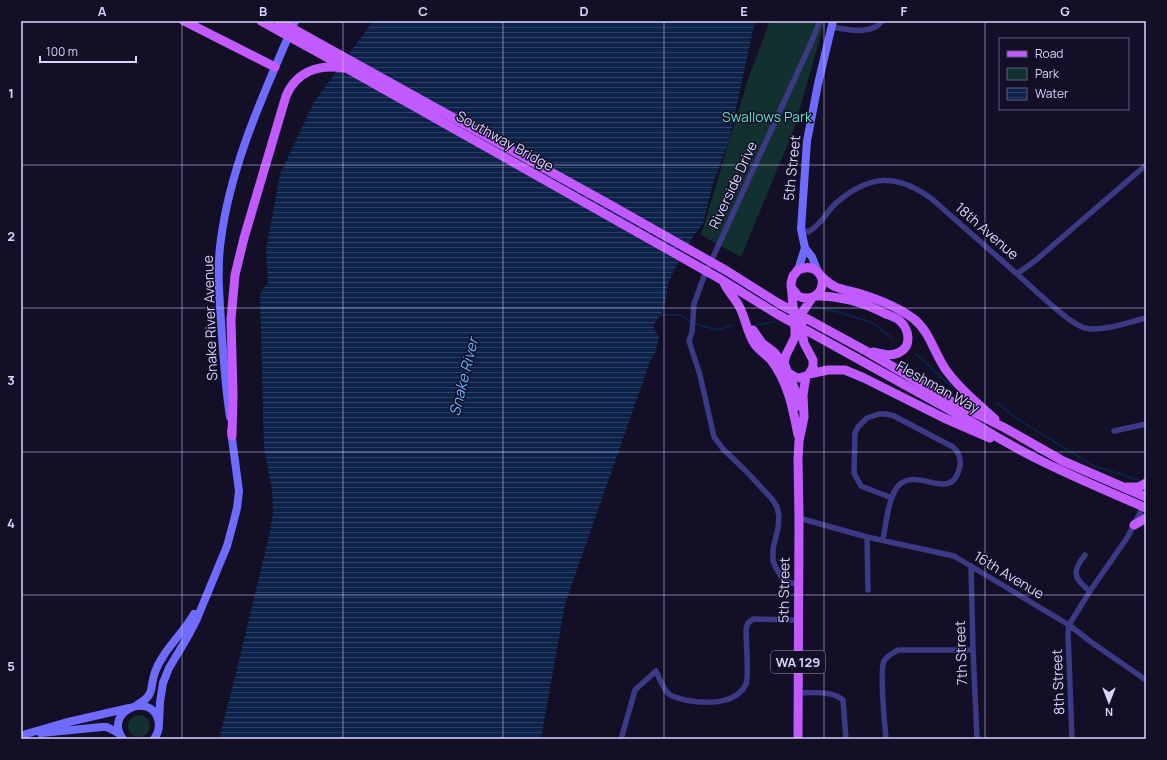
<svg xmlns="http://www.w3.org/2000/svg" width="1167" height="760" font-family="Manrope,sans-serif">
<defs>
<pattern id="water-rules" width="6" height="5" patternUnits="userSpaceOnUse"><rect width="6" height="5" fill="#0c2248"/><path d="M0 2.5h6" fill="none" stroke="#2f4163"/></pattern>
</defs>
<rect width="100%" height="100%" fill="#130f26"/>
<path fill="#12302f" d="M770,21H825L794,129L741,257L701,235L747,82Z
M128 726a11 11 0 1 1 22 0a11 11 0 1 1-22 0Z"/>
<path fill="url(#water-rules)" d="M373,21H755L729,141L712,187L703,224L694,235L673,272L668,283L666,300L661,315L657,319L653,326L659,337L656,351L650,362L565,604L541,739H219L233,685L270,532L273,512L272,490L264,448L260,294L268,282L266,250L280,174L314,102Z"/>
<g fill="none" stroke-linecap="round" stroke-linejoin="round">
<path stroke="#0c2248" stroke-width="2" d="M815,307L838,312L873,323L892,338
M660,315H681L690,322
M696,324L717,330L732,325
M756,325L774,322
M916,354L953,388
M997,403L1016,418L1092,465L1138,480"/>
<path stroke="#3d3a85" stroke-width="5.5" d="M831,27C847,29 871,36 882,21
M801,229L808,232C820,226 826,213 835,204C869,174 897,173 932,199L1017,274L1036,260L1146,165
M1017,274C1032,287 1068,323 1085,328C1102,332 1129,322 1146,318
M1114,431L1146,424
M799,518L867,537L954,556L1069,625L1091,642L1146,680
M867,537L868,590
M883,540C886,525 888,496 899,485C919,466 952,505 960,466C961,458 959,452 953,447L894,416L886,414H879L867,418L858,427L855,433L854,473L861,486L892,498
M1085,555C1071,572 1074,579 1090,591
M971,566L973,650L977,739
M799,584L790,583L783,579L776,568L773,561V549L778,528L779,516L777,507L772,499L745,470L724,450L714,437L700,375L689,341L692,332L694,304L703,279L811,43L820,21
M798,693C812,693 832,690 843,700L846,739
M622,736L635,690L656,671C660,679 663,690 670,695C675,698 680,698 685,700C705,704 736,705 746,684C749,678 746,639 746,629L748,623L753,619L798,620
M886,739C885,725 879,672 884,661C887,656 893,653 898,650H973
M1072,739L1068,634L1069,625L1090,591L1127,538L1143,507"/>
<path stroke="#6f6bff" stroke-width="8" d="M798,270L805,248
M818,272L812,257L805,248L801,229L807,141L818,84L833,21
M230,417C225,385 223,353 221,321C219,294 217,265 221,239C231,163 265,91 295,21
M137,705C156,694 149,689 155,672C163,650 183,634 194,614
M159,723L160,702L163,683L169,668L187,638L196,621L227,546L233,524L237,508L239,491L231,431
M41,733L102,727H107L120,734
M26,734L64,723L129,708
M123,739C103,712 149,691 158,719C160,726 159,732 154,739"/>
<path stroke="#c25bff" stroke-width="9" d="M184,21L275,67
M261,21L348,69L722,280L777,314L979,426C1032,460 1089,483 1146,508
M279,21L614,207L727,271L778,303L866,351L951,401L1005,428L1063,461L1146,497
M821,276C836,291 842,288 861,294C880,300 898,307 914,319C930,332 934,353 946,370C960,389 978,404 995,419
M724,283C728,292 736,299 740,308C746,320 747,332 754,343C758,350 766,354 771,360C788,382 793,409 798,435
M791,287L798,296C811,302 824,294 822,279C818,268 808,265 798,270L793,276L791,283L795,329V337L786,355L784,363L788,373L795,377L799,378L806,376L809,374L813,367V360L804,343L802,333V313L812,298
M816,296C842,296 863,302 886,314C891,316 897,318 900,321C909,329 912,346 900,352C891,357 882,354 873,352
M753,330L762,343L774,352L785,366
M788,373L795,390L798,406
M809,374L828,370H845L864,378L944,418L990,438
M232,436L233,395L231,319L235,275L244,238L286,96C296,72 318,64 343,68
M1127,487H1139L1146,483
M1134,525L1146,518
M798,739L799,518L798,459L799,441L804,417L803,395L806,376"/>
</g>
<path fill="none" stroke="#d9d4ff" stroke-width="1" stroke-opacity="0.55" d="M182,21V739M343,21V739M503,21V739M664,21V739M824,21V739M985,21V739M21,165H1146M21,308H1146M21,452H1146M21,595H1146"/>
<g text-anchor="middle" stroke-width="3" stroke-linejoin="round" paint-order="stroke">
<rect fill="#130f26" stroke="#9e99be" stroke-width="1" x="771" y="651" width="54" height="22" rx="3"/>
<g font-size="13" font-weight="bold" fill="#d9d4ff">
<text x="798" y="667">WA 129</text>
</g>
<g font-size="14" fill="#5fe0c0" stroke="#130f26">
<text x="767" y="122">Swallows Park</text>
</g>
<g font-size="14" fill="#d9d4ff" stroke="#130f26">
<text transform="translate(505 141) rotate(29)" y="5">Southway Bridge</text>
<text transform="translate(792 168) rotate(-84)" y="5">5th Street</text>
<text transform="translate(733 185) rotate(-65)" y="5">Riverside Drive</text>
<text transform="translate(987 231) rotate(41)" y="5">18th Avenue</text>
<text transform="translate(210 318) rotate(-92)" y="5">Snake River Avenue</text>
<text transform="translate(938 387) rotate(29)" y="5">Fleshman Way</text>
<text transform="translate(1009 575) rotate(31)" y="5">16th Avenue</text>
<text transform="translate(784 590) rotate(-89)" y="5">5th Street</text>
<text transform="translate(961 653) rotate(-92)" y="5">7th Street</text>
<text transform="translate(1058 682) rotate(-92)" y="5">8th Street</text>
</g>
<g font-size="15" font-style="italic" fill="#62b6ff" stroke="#130f26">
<text transform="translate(464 377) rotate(-76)" y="5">Snake River</text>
</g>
</g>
<rect width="1167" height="760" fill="none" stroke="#130f26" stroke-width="44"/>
<rect x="999" y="38" width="130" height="72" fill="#130f26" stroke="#625e7d"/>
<rect x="1007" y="51" width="20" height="6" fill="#c25bff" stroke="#625e7d"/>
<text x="1035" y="58" font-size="12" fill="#d9d4ff">Road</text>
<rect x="1007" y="68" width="20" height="12" fill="#12302f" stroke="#625e7d"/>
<text x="1035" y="78" font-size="12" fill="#d9d4ff">Park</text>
<rect x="1007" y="88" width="20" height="12" fill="url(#water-rules)" stroke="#625e7d"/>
<text x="1035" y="98" font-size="12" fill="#d9d4ff">Water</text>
<g transform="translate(1109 702) rotate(180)" stroke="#130f26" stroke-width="3" paint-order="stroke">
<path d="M0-3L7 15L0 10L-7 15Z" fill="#d9d4ff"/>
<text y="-6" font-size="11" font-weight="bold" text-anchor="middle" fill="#d9d4ff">N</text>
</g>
<path d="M40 56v6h96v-6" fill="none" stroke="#d9d4ff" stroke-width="2"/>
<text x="46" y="56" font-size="12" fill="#d9d4ff" stroke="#130f26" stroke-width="3" paint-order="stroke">100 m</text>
<rect x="22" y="22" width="1123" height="716" fill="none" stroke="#d9d4ff" stroke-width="1.5"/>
<g font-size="13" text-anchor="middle" font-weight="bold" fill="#d9d4ff">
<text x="102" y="16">A</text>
<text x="263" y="16">B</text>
<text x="423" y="16">C</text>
<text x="584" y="16">D</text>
<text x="744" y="16">E</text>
<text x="904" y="16">F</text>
<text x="1065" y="16">G</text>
<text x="11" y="98">1</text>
<text x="11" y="241">2</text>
<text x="11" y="385">3</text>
<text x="11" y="528">4</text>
<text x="11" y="671">5</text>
</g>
</svg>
